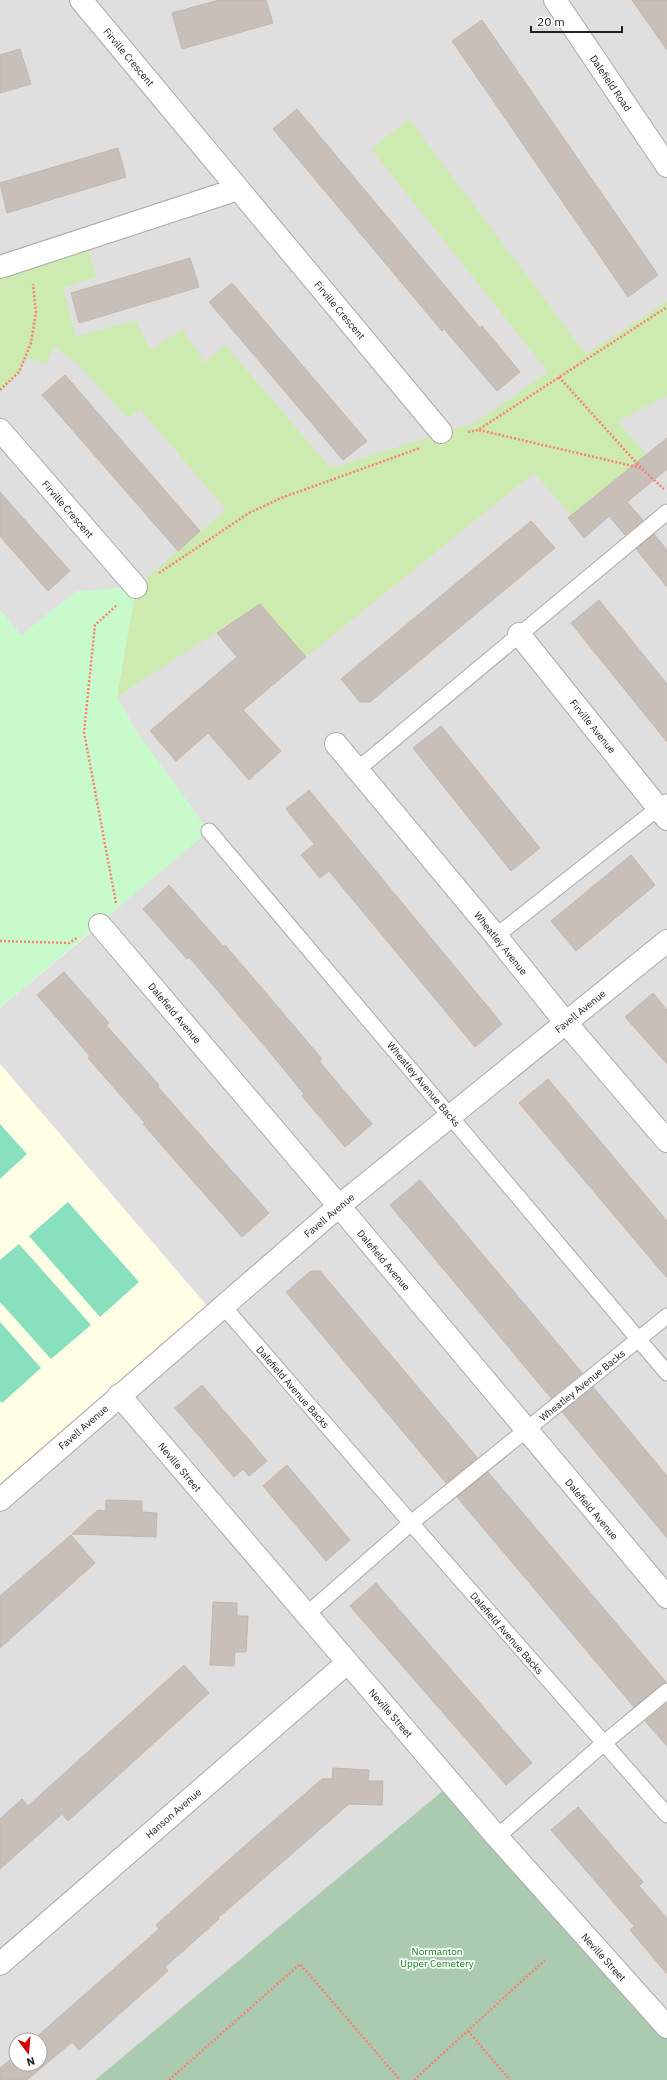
<svg xmlns="http://www.w3.org/2000/svg" width="667" height="2080" font-family="'IBM Plex Sans',sans-serif">
<rect width="100%" height="100%" fill="#f2efe9"/>
<path fill="#e0dfdf" fill-rule="evenodd" d="M0,0H667V2027L451,1784L95,2080H0V1500L213,1314L0,1064V1008L100,925L135,729L117,697L136,588L77,591L21,635L0,610ZM16,2040H40V2064H16Z"/>
<path fill="#ffffe5" d="M0,1064L214,1314L0,1500Z"/>
<path fill="#cdebb0" d="M409,119L586,354L667,301V396L618,421L647,455L571,515L534,473L306,657L260,604L117,697L136,587L226,510L140,409L128,419L78,364L55,347L46,364L25,357L19,372L0,390V267L85,240L96,277L63,288L76,337L135,320L151,350L182,329L205,363L225,345L331,468L476,422L548,372L371,149Z"/>
<path fill="#aacbaf" d="M451,1784L667,2027V2080H95Z"/>
<path fill="#c8facc" d="M136,587L117,697L135,729L209,831L0,1008V610L21,635L77,591Z"/>
<path fill="#88e0be" d="M0,1124L27,1154L0,1179Z
M68,1202L139,1282L100,1317L29,1236Z
M19,1244L91,1325L51,1359L0,1302V1260Z
M0,1322L41,1368L2,1403L0,1401Z"/>
<path fill="#c7bfb8" stroke="#c4b6ab" d="M219,0H266L273,23L182,49L172,13Z
M632,0H667V50Z
M482,20L658,275L628,297L452,41Z
M20,49L31,84L0,93V55Z
M297,109L480,328L482,326L520,372L497,391L444,329L442,331L273,129Z
M118,148L126,177L7,213L0,183Z
M190,258L199,287L79,323L71,293Z
M232,283L367,441L343,460L209,302Z
M65,375L200,531L178,551L42,395Z
M667,438V469L627,502L643,520L625,535L609,516L584,538L568,518Z
M0,492L70,571L48,591L0,536Z
M531,521L555,548L370,702H360L341,679Z
M654,534L667,550V587L636,549Z
M599,600L667,684V742L571,623Z
M260,604L306,657L243,710L281,751L249,780L208,733L176,761L150,731L237,657L217,633Z
M441,726L540,848L511,871L413,748Z
M309,790L502,1024L475,1047L329,871L320,878L301,855L314,844L286,809Z
M631,855L655,885L576,951L551,921Z
M169,885L223,946L225,945L277,1006L322,1059L319,1061L372,1124L345,1147L302,1096L304,1094L273,1056L189,957L187,959L143,909Z
M64,972L109,1023L106,1025L159,1085L158,1087L269,1213L242,1237L143,1124L145,1123L88,1058L90,1056L37,995Z
M653,993L667,1010V1064L625,1017Z
M548,1079L667,1221V1278L519,1103Z
M420,1180L579,1369L582,1373L551,1398L390,1205Z
M311,1271H320L475,1455L477,1458L446,1483L286,1292Z
M202,1385L267,1461L249,1476L243,1469L234,1477L175,1408Z
M593,1387L667,1476V1538L562,1412Z
M287,1465L350,1540L326,1561L263,1486Z
M488,1472L666,1682L634,1707L457,1497Z
M106,1500L142,1501V1512L157,1513L156,1537L72,1534L98,1510L106,1511Z
M71,1535L95,1563L0,1648V1596Z
M376,1583L532,1763L506,1785L350,1606Z
M213,1602L237,1603V1616H248L246,1652H235L234,1666L210,1665Z
M184,1665L209,1693L68,1821L62,1814L0,1869V1819L22,1799L28,1806Z
M667,1703V1746L645,1721Z
M333,1768L369,1770L368,1781H383L382,1805L349,1804L218,1918L219,1919L165,1967L168,1971L79,2050L72,2042L27,2080H0V2068L16,2055V2064H40V2040H33L159,1929L156,1925L249,1842L322,1779H332Z
M578,1807L643,1882L639,1886L667,1918V1974L630,1930L634,1926L551,1830Z"/>
<g fill="none" stroke-linecap="round" stroke-linejoin="round">
<g stroke="#a9a9a9" stroke-width="17">
<path id="lane" d="M358,769L667,512
M209,831L667,1373
M496,936L666,802
M223,1306L411,1523L667,1815
M306,1615L411,1523L667,1316
M497,1837L604,1743L667,1691"/>
</g>
<g stroke="#a9a9a9" stroke-width="24">
<path id="street" d="M81,0L441,432
M555,0L667,166
M0,267L238,189
M0,430L136,587
M519,634L667,819
M336,744L496,936L566,1023L667,1141
M100,925L339,1206L667,1597
M119,1395L497,1837L667,2027
M0,1500L339,1206L667,941
M0,1964L347,1663"/>
</g>
<path stroke="#fa8072" stroke-width="2.5" stroke-dasharray="2 2" stroke-linecap="butt" d="M559,377L641,468L664,489
M0,390L19,372L31,343L36,312L33,284
M479,430L641,468
M468,432L478,430L667,307
M159,573L249,513L281,498L420,448
M116,903L84,732L95,625L117,605
M0,941L69,943L77,938
M468,2031L510,2080
M169,2080L300,1964L400,2080
M414,2080L545,1960"/>
<use href="#lane" stroke="#fff" stroke-width="15"/>
<use href="#street" stroke="#fff" stroke-width="22"/>
</g>
<g text-anchor="middle" stroke-width="3.5" stroke-linejoin="round" paint-order="stroke">
<g font-size="10" fill="#222" stroke="#fff">
<text transform="translate(129 57) rotate(50)" y="4">Firville Crescent</text>
<text transform="translate(611 83) rotate(56)" y="4">Dalefield Road</text>
<text transform="translate(340 310) rotate(50)" y="4">Firville Crescent</text>
<text transform="translate(68 509) rotate(49)" y="4">Firville Crescent</text>
<text transform="translate(593 726) rotate(51)" y="4">Firville Avenue</text>
<text transform="translate(501 943) rotate(51)" y="4">Wheatley Avenue</text>
<text transform="translate(580 1011) rotate(-39)" y="4">Favell Avenue</text>
<text transform="translate(175 1013) rotate(50)" y="4">Dalefield Avenue</text>
<text transform="translate(424 1084) rotate(50)" y="4">Wheatley Avenue Backs</text>
<text transform="translate(329 1215) rotate(-40)" y="4">Favell Avenue</text>
<text transform="translate(384 1260) rotate(50)" y="4">Dalefield Avenue</text>
<text transform="translate(582 1385) rotate(-39)" y="4">Wheatley Avenue Backs</text>
<text transform="translate(293 1387) rotate(49)" y="4">Dalefield Avenue Backs</text>
<text transform="translate(83 1427) rotate(-41)" y="4">Favell Avenue</text>
<text transform="translate(180 1467) rotate(50)" y="4">Neville Street</text>
<text transform="translate(592 1509) rotate(50)" y="4">Dalefield Avenue</text>
<text transform="translate(507 1633) rotate(49)" y="4">Dalefield Avenue Backs</text>
<text transform="translate(391 1713) rotate(49)" y="4">Neville Street</text>
<text transform="translate(173 1813) rotate(-41)" y="4">Hanson Avenue</text>
<text transform="translate(604 1957) rotate(48)" y="4">Neville Street</text>
</g>
<g font-size="10" fill="#0c8416" stroke="#fff">
<text x="437" y="1955">Normanton<tspan x="437" dy="12">Upper Cemetery</tspan></text>
</g>
</g>
<g transform="translate(28 2052) rotate(164)"><circle r="19" fill="#ffffff" stroke="#a7a7a7"/>
<path d="M0-3L7 15L0 10L-7 15Z" fill="#d40000"/>
<text y="-6" font-size="11" font-weight="bold" text-anchor="middle" fill="#222222">N</text>
</g>
<path d="M531 26v6h91v-6" fill="none" stroke="#222222" stroke-width="2"/>
<text x="537" y="26" font-size="12" fill="#222222" stroke="#ffffff" stroke-width="3" paint-order="stroke">20 m</text>
</svg>
